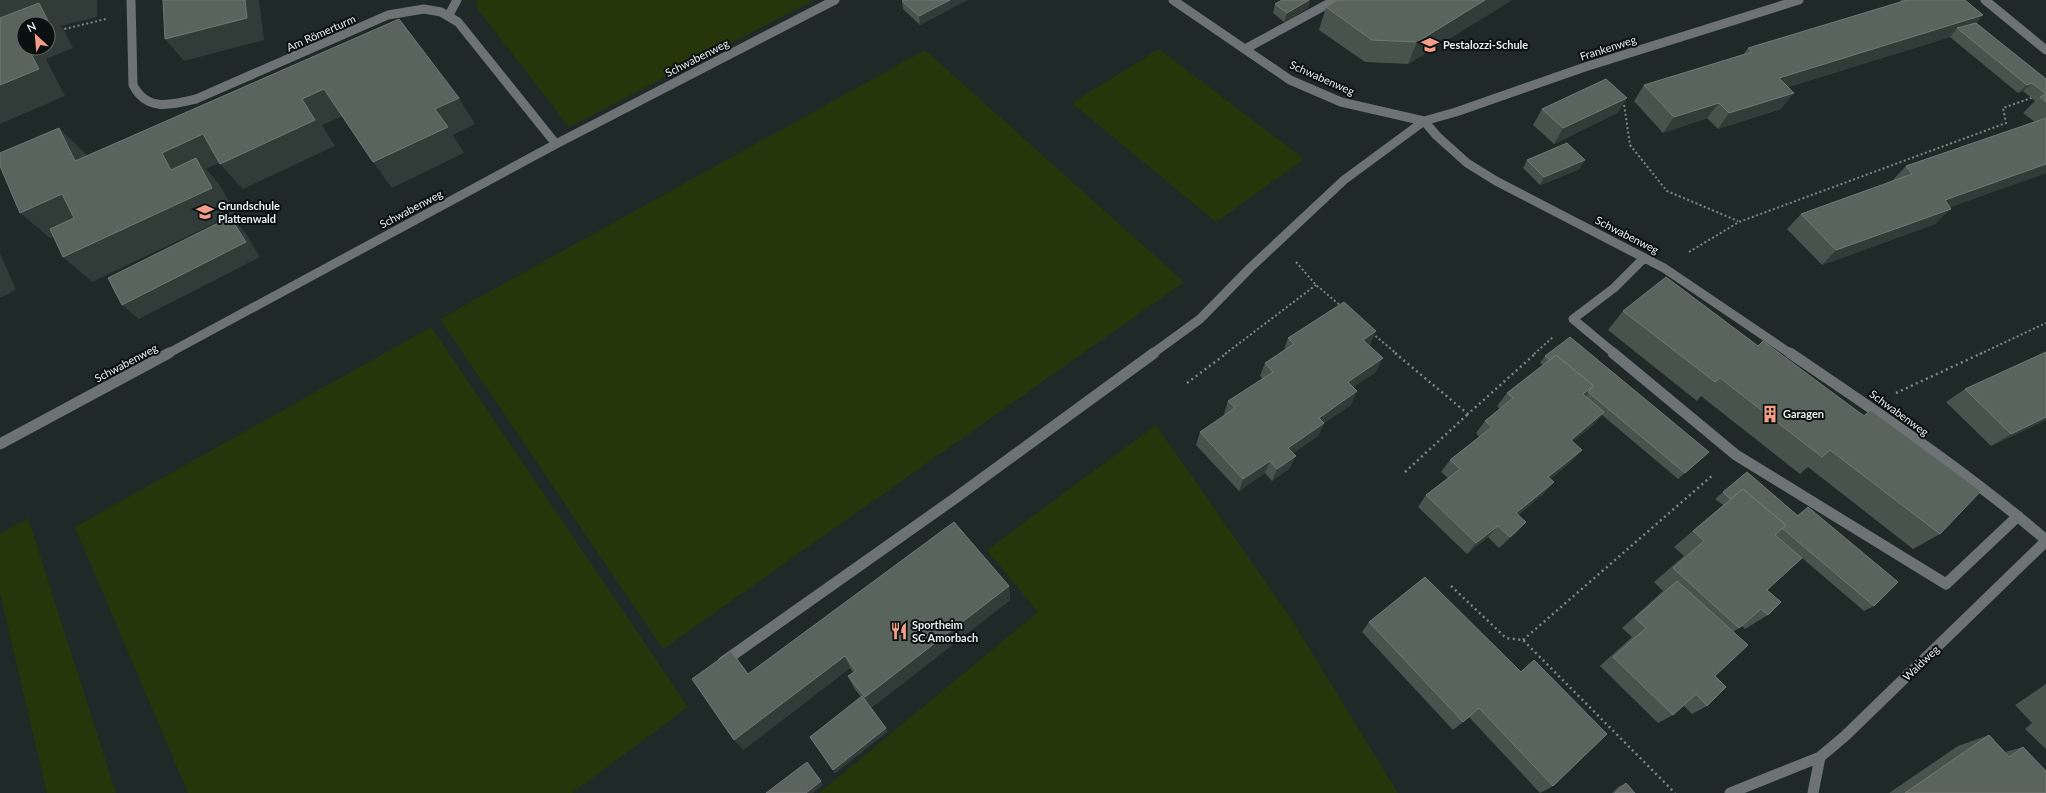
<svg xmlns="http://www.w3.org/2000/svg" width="2046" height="793" font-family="Lato,sans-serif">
<rect width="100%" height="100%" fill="#1e2928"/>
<path fill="#25370a" d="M477,0H814L569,127L477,8Z
M1159,49L1304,159L1216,222L1072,103Z
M925,50L1184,282L663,649L440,319Z
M431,327L688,707L572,793H188L75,527Z
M1156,425L1290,617L1398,793H819L1038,612L987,550Z
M28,518L116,793H47L0,593V534Z"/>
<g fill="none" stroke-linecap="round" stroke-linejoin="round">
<path stroke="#7e8786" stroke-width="2" stroke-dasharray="2 2.5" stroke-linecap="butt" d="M60,30L106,19
M1621,102L1624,104L1630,145L1667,191L1738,221
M1689,252L1739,222L2006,123L2003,108L2034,97
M1296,262L1316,285L1341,306
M1372,333L1397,354
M1225,354L1316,285
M1534,354L1553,337
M1980,354L2046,323"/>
<path stroke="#7e8786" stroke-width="2.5" stroke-dasharray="2 3.5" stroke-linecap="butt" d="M1395,353L1468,414L1536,353
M1187,383L1227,353
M1896,393L1982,353
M1405,472L1468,414
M1451,586L1506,638L1523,640L1675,793
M1523,640L1714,474"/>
<path stroke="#6d7274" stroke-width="9" d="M131,0L133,85C147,112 171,105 196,99L388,15L424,9L441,12L458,22L556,144
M1173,0L1290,80L1341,102L1424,121L1437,136L1467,163L1496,181L1664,268L1791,354
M1985,0L2046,50
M449,15L457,0
M1245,49L1335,0
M167,354L556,144L835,0
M1152,354L1200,319L1250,268L1344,180L1424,121L1456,112L1585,67L1799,0
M1615,354L1573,319L1614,288L1644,258"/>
<path stroke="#6d7274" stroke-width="11" d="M1613,353L1736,455L1946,584L2018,516
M1790,353C1877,412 1966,471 2046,540
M0,444L169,353
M723,662L954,499L1154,353
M1730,793L1820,757L1845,736L2046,541
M1813,793L1820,757"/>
</g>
<path fill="#49534e" d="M903,0H967L920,25L903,9L902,1Z
M1282,0H1310L1308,8L1284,22L1273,13L1275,4Z
M1512,0L1408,64L1365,62L1319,30L1326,7Z
M1900,0H1965L1983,15L1976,23L2046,79V173L1950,207L1935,224L1822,265L1787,229L1801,214L1891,182L1906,166L2035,122L2023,113L2035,101L2023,91L2018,93L1950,37L1788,87L1781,109L1718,129L1707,118L1663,133L1634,101L1644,85L1743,55L1748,48L1902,2Z
M1627,98L1617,113L1554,144L1533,125L1542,109Z
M1527,160L1580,169L1540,185L1523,168Z
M1623,311L1758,346L1864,415L1871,410L1940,534L1913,549L1808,467L1800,474L1701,396L1697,401L1608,330Z
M1288,338L1370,345L1376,372L1353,387L1351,405L1324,423L1318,436L1293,453L1290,468L1272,481L1265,473L1239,491L1196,445L1200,432L1225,415L1224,414L1228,401L1263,379L1260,376L1265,363L1284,350Z
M1545,356L1709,452L1678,479L1602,415L1593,425L1573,441L1571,462L1550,479L1554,482L1543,494L1518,515L1526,522L1516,533L1499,548L1488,537L1467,554L1418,507L1426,495L1448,478L1441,472L1450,460L1479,437L1476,433L1485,421L1500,409L1497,406L1507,393L1543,365L1540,363Z
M1965,389L2046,420L1991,446L1946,402Z
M1747,472L1797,515L1808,507L1874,606L1864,611L1802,558L1767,590L1768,615L1745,629L1742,626L1733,632L1715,676L1707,706L1692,714L1683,705L1673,715L1658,723L1600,666L1632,637L1622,628L1663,591L1654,582L1684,556L1674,547L1723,505L1715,499Z
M1009,586L1010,600L871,708L886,728L887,732L835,773L810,737L861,697L854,688L848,676L853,672L850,668L743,750L748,674Z
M1369,622L1520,672L1534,660L1553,786L1540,793L1469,717L1453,730L1362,632Z
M2046,684V749L2025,729L2032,723L2015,705Z
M1989,735L2005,752L2023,747L2046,793H1889L1958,746Z
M1626,783L1635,793H1612L1618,787Z"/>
<path fill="#313b38" d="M0,0H97V17L60,26L64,30L73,48L46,59L65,96L0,124V85L28,48H48V24H24V39L0,27Z
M245,0H259L264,40L184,61L165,39Z
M950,0H967L920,25L919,16Z
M1309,0H1310L1308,8L1284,22L1287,13Z
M1485,0H1512L1408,64L1417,42Z
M1983,15L1968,31L1957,28L1950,37L1766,94L1779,78Z
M2032,83L2023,91L2018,93L2027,85Z
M324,89L343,116L322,125L335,146L243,189L220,164L302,99Z
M1794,93L1781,109L1718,129L1729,113Z
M459,98L475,124L453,135L464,153L392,188L373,162L435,109Z
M1627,98L1617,113L1554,144L1563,128Z
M1719,103L1707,118L1663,133L1674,117Z
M59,128L86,154L102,187L75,161Z
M203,134L226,160L206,169L219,184L236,213L92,282L63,257L171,170L162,153Z
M1585,160L1580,169L1540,185L1544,177Z
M2046,164V173L1929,215L1945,200Z
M62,194L90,219L50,238L20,213Z
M1951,209L1935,224L1822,265L1836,250Z
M230,217L245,232L260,257L139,319L122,305Z
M0,253L16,290L0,298Z
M1376,331L1370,345L1357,353L1363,340Z
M1383,358L1376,372L1341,395L1348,382Z
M1594,386L1583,399V394Z
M1357,391L1351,405L1324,423L1318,436L1283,461L1288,448L1319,418Z
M1604,412L1593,425L1560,452L1571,440Z
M2046,417V420L1991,446L2011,434Z
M1582,450L1571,462L1537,489L1548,477Z
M1296,456L1290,468L1272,481L1277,469Z
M1270,461L1265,473L1239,491L1243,479Z
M1554,482L1543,494L1506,524L1516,513Z
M1526,522L1516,533L1499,548L1510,537Z
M1498,526L1488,537L1467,554L1476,543Z
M1009,586L1010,600L870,709L865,697Z
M845,656L850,668L743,750L734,740Z
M886,728L887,732L835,773L833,770Z
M821,781L823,785L813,793H806Z"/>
<path fill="#5a645f" stroke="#707976" d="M163,0H245L247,18L165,39Z
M903,0H950L919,16L902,1Z
M1282,0H1309L1287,13L1275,4Z
M1337,0H1485L1417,42L1372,40L1326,7Z
M1907,0H1965L1983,15L1779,78L1794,93L1729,113L1719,103L1674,117L1644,85L1752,52L1748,48Z
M39,3L48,21L40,24H24V30L20,32L24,39V48H28L39,69L0,85V18Z
M399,19L459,98L435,109L448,127L373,162L324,89L302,99L315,120L220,164L203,134L162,153L171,170L196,158L212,188L63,257L50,229L74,218L62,194L20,213L0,166V153L59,128L75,161Z
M1976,23L2046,79V94L2032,83L2027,85L1957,28Z
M1606,79L1627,98L1563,128L1542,109Z
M2046,94V102L2040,97Z
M2046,118V164L1945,200L1951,209L1836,250L1801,214L1912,174L1906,166Z
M1567,143L1585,160L1544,177L1527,160Z
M230,217L246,242L122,305L108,278Z
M1666,277L1758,346L1763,341L1864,416L1871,410L1981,491L1940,534L1830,450L1822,457L1720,378L1715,382L1623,311Z
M1344,302L1376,331L1363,340L1383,358L1348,382L1357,391L1319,418L1324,423L1288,448L1296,456L1277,469L1270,461L1243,479L1200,432L1235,408L1228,401L1273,372L1265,363L1294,344L1288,338Z
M1570,337L1709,452L1685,473L1588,392L1594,386L1556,355L1550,360L1545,356Z
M2046,352V417L2011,434L1965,389Z
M1556,355L1594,386L1583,394L1604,412L1571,440L1582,450L1548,477L1554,482L1516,513L1526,522L1510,537L1498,526L1476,543L1426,495L1460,469L1450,460L1492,427L1485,421L1513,398L1507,393Z
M1747,472L1798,516L1808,507L1898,582L1874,606L1783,529L1786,525L1743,489L1730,499L1723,492Z
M1743,489L1786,525L1775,535L1802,558L1767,590L1781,602L1768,615L1761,609L1739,628L1673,568L1704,541L1693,531Z
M954,522L1009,586L865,697L848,676L856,671L845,656L734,740L692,679L731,651L748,674Z
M1425,577L1521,672L1534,660L1607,734L1553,786L1479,708L1463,722L1369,622Z
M1677,581L1748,645L1715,676L1726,687L1707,706L1696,694L1673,715L1613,657L1646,628L1635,618Z
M862,696L886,728L833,770L810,737Z
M1989,735L2009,757L2023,747L2046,771V793H1905Z
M807,762L821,781L806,793H766Z
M1626,783L1635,793H1615Z"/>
<defs>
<g id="school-bare" transform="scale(1.38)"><path d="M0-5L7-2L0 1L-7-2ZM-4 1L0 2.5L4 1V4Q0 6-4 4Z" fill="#f49e8a" stroke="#0b1010" stroke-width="2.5" paint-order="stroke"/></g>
<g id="building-bare" transform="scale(1.38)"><path d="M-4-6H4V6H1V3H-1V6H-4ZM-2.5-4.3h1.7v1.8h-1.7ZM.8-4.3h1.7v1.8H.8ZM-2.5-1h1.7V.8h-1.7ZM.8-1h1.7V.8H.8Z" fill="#f49e8a" stroke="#0b1010" stroke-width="2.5" paint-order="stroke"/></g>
<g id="restaurant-bare" transform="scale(1.38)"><path d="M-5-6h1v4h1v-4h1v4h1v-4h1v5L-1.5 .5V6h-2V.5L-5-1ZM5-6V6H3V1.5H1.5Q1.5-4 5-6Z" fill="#f49e8a" stroke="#0b1010" stroke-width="2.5" paint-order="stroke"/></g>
</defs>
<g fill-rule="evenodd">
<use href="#school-bare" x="1430" y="45"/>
<use href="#school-bare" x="205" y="212"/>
<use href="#building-bare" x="1770" y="414"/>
<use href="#restaurant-bare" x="899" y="631"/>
</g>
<g text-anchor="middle" stroke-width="4" stroke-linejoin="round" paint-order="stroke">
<g font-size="11" fill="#e7efee" stroke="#0b1010">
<text transform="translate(321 33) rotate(-24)" y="4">Am Römerturm</text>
<text transform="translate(1608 48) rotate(-18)" y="4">Frankenweg</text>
<text transform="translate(697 58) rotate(-27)" y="4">Schwabenweg</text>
<text transform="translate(1322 78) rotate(24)" y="4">Schwabenweg</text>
<text transform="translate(411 209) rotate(-28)" y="4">Schwabenweg</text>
<text transform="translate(1627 235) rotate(27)" y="4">Schwabenweg</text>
<text transform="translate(126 363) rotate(-28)" y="4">Schwabenweg</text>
<text transform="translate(1899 413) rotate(36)" y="4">Schwabenweg</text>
<text transform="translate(1921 663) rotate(-44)" y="4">Waldweg</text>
</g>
<g font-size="11" font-weight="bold" fill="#e7efee" stroke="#0b1010" text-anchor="start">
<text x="1443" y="49">Pestalozzi-Schule</text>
<text x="218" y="210">Grundschule<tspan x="218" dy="13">Plattenwald</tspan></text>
<text x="1783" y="418">Garagen</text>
<text x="912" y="629">Sportheim<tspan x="912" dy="13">SC Amorbach</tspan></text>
</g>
</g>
<g transform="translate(36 36) rotate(334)"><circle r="19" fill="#0b1010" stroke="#636969"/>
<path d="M0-3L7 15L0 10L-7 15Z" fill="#f49e8a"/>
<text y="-6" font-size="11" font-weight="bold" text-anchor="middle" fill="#e7efee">N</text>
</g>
</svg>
